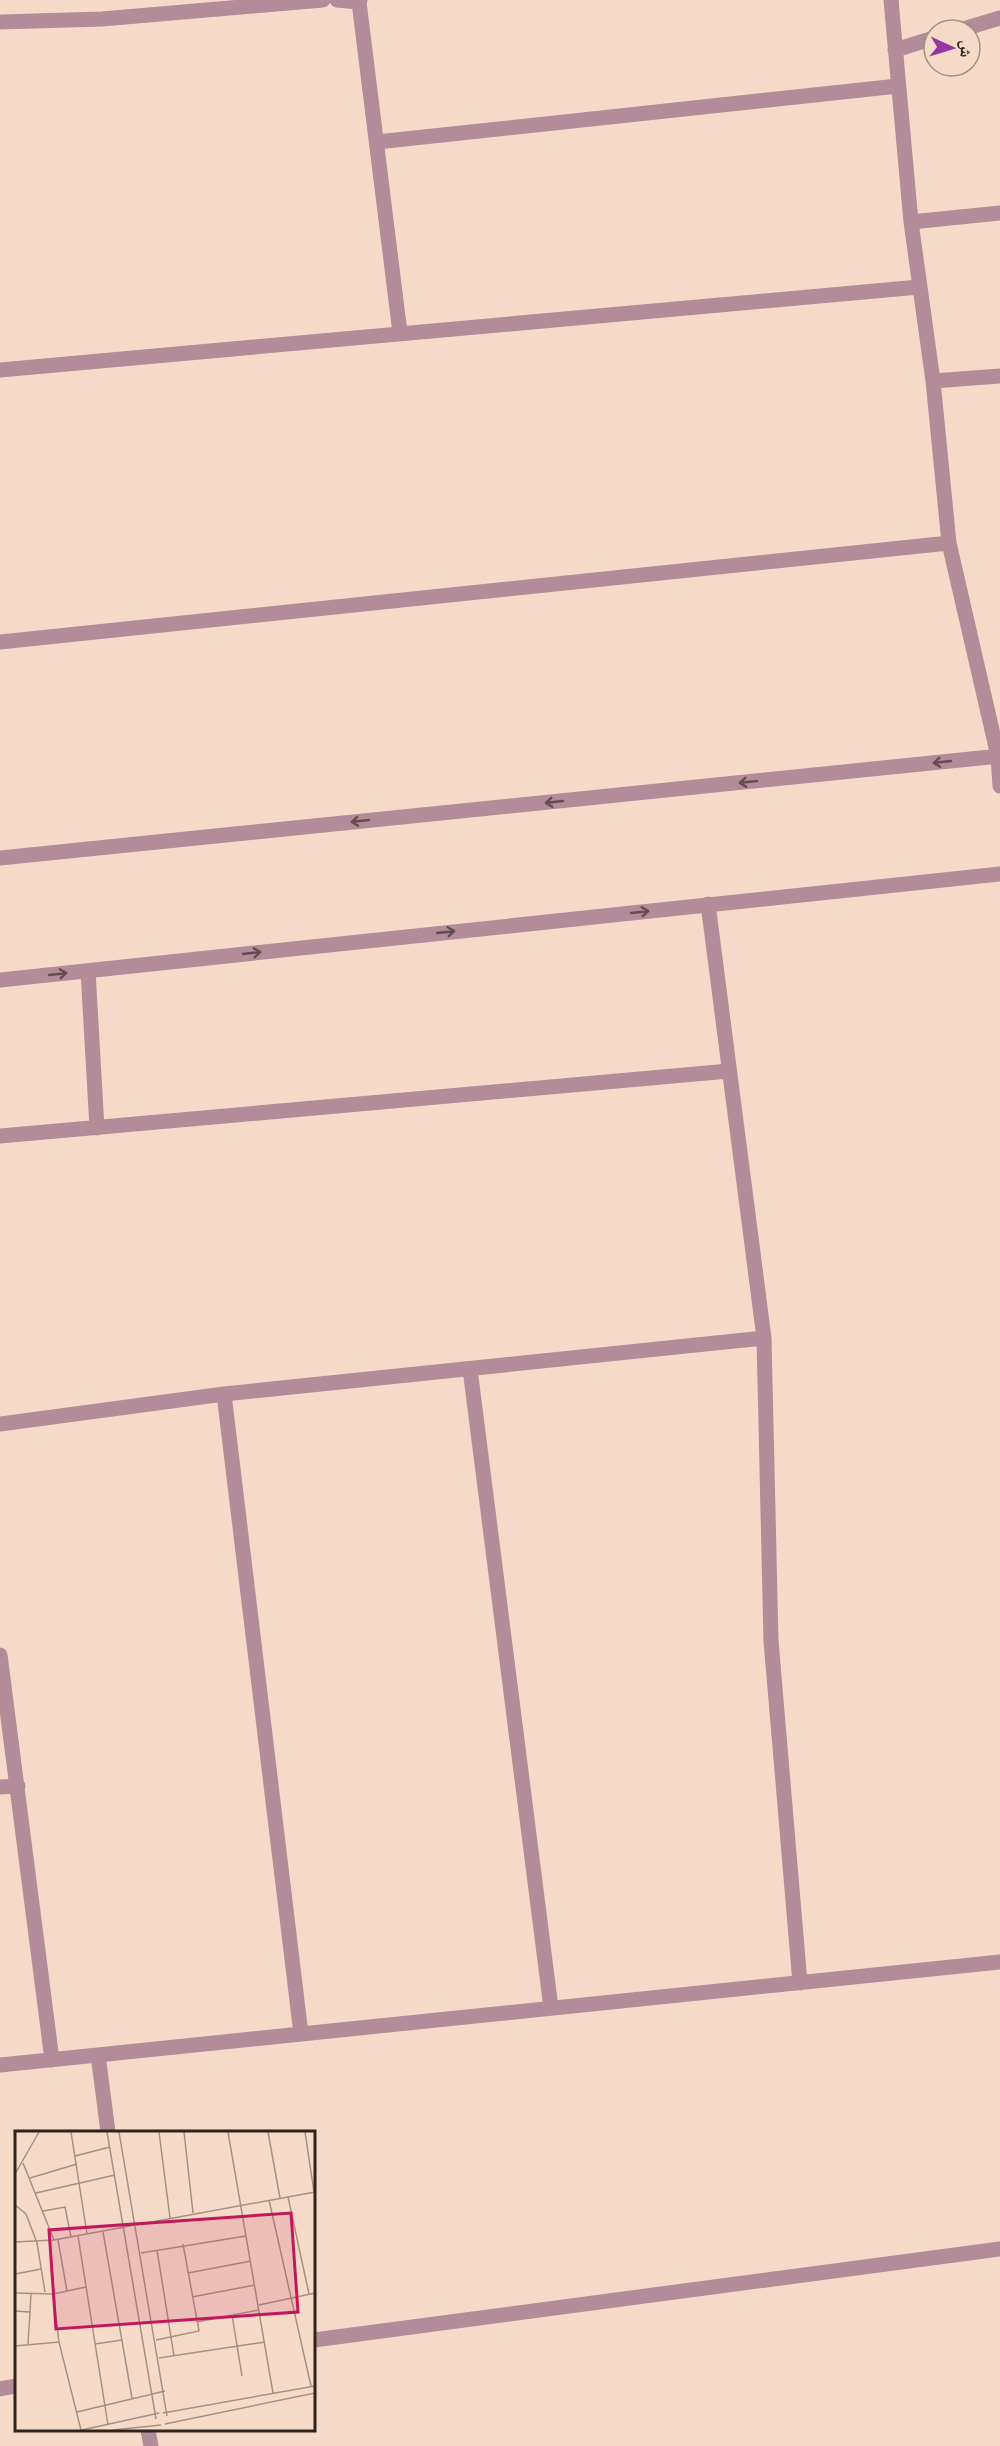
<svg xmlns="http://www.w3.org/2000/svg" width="1000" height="2446" font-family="Mulish,'Noto Naskh Arabic',sans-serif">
<rect width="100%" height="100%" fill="#f5dac8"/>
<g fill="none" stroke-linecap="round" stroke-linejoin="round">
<path stroke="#b38b99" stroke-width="15" d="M337,0L359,2L360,0
M891,0L911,222L933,381L949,543L998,756L1000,786
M359,2L400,333
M0,22L102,19L323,0
M960,30L1000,18
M895,50L934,38
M377,142L898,86
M911,222L1000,213
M0,370L919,287
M933,381L1000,376
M0,642L949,543
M0,858L1000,756
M708,904L764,1338L771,1641L800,1983
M88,971L97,1128
M0,980L1000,874
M0,1136L729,1071
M470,1369L551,2008
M224,1394L301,2034
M0,1424L224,1394L764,1338
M0,1655L52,2060
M0,1787L18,1786
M98,2055L108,2132
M0,2065L1000,1962
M314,2340L1000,2249
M0,2389L16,2386
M148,2430L151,2446"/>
</g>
<defs><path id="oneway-shaft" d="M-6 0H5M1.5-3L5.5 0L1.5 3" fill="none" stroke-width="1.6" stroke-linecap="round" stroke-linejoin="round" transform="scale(1.5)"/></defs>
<g stroke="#634d4f">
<use href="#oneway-shaft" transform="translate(942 762) rotate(174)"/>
<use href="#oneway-shaft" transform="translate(748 782) rotate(174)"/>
<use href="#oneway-shaft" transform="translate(554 802) rotate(174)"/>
<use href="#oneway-shaft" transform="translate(360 821) rotate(174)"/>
<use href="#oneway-shaft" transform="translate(640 912) rotate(-6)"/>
<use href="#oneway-shaft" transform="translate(446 932) rotate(-6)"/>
<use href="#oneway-shaft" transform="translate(252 953) rotate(-6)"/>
<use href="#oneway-shaft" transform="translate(58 974) rotate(-6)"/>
</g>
<g transform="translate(15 2131)">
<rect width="300" height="300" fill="#f5dac8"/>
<path fill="none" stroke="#a59184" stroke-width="1.5" d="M56,1L72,103M92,1L141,288M104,1L152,285M144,1L155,87M169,1L178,82M213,1L258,262M253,1L265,67M290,1L299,61M60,25L95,16M8,32L39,109M0,43L24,1M15,47L62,33M21,62L100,44M273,66L294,163M254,69L296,255M0,74L11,83L22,112L30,161M28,80L50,76L56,106M88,101L117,267M63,105L93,294M43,109L52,160M0,111L39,109L300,61M142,119L159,225M126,122L231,105M173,142L236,130M0,143L26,138M0,162L38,163L44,211M38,163L71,156M177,166L240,154M244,174L300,162M0,180L15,181L13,213M15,181L16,162M217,184L227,245M182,191L244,179M141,209L184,200L168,113M80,213L107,209M0,215L44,211L66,299M144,227L250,211M62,281L150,260M148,282L300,255M150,293L300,262M67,299L144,282M98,299L146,294"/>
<path fill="#c2185b" fill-opacity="0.15" stroke="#c2185b" stroke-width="3" d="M276,82L283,181L41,198L34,99Z"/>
<rect width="300" height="300" fill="none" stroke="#2e241d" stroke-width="3"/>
</g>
<g transform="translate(952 48) rotate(94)"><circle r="28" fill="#f5dac8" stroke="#a59184" stroke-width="1.5"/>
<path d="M0-4.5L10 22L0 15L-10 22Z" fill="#9336a0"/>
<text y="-9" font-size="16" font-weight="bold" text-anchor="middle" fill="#2e241d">ش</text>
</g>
</svg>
